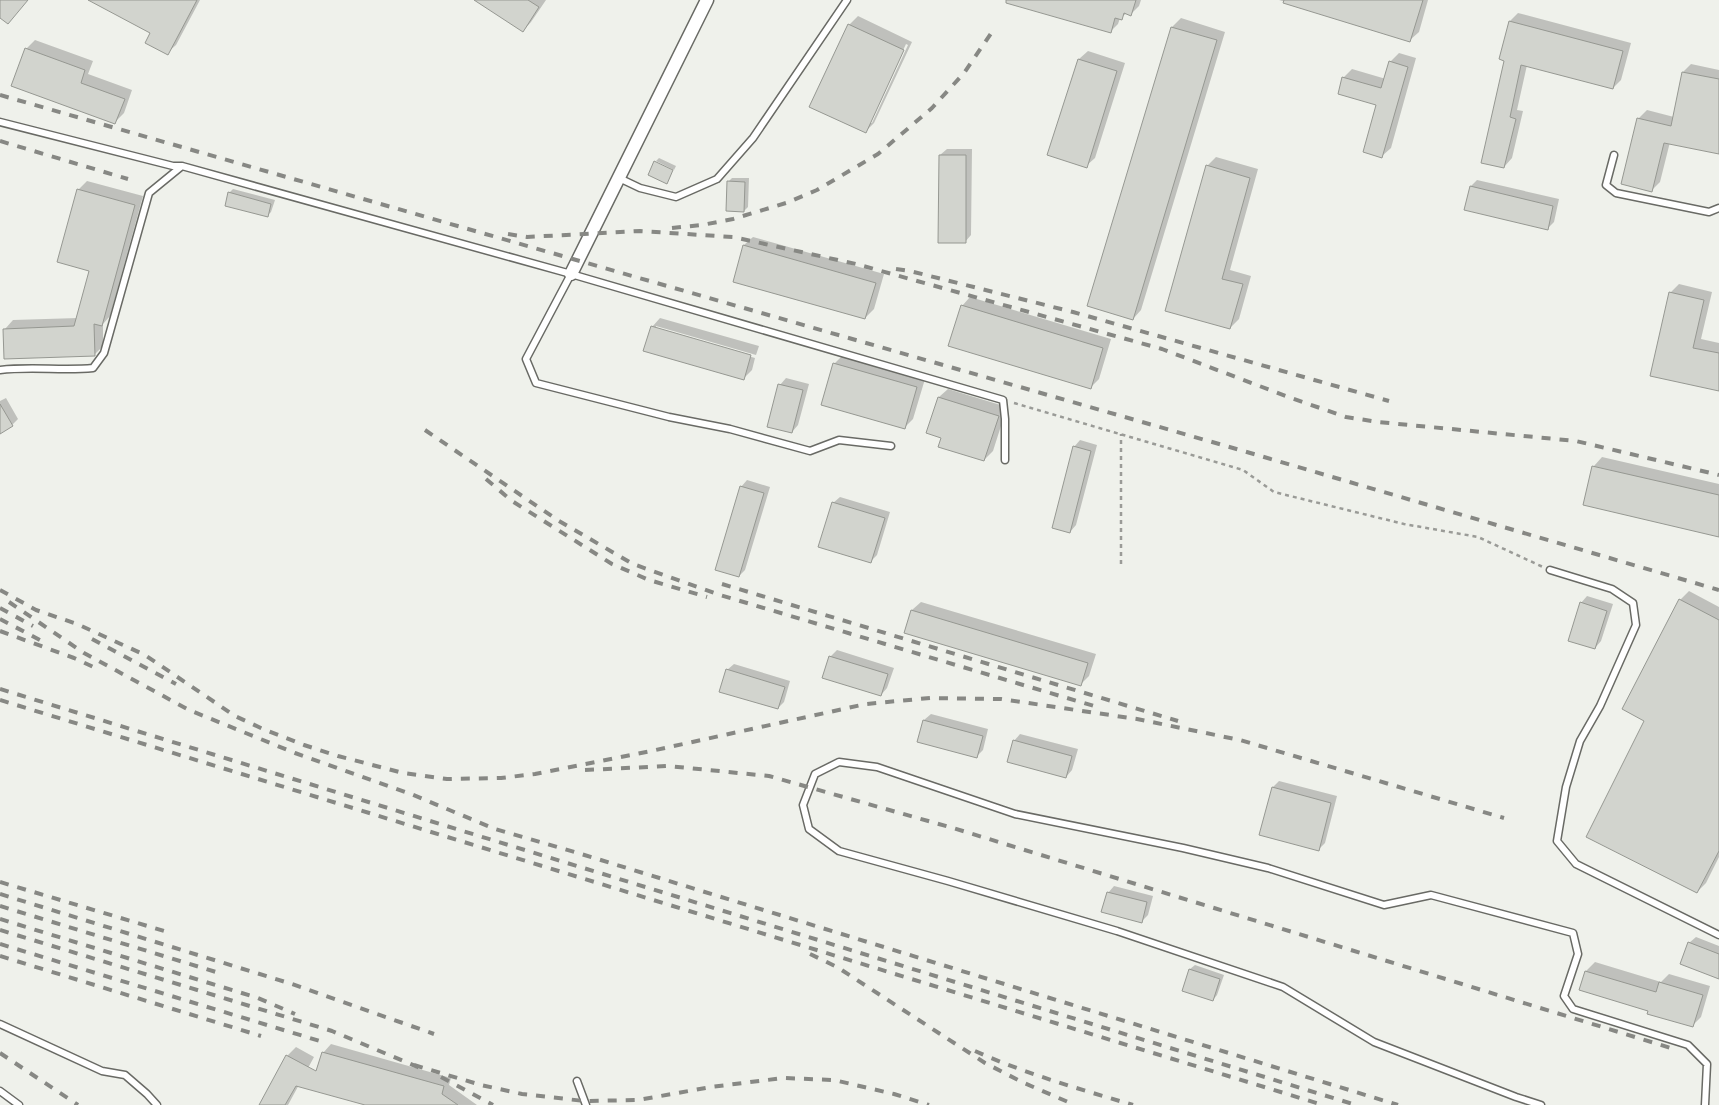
<svg xmlns="http://www.w3.org/2000/svg" width="1719" height="1105" font-family="'IBM Plex Sans',sans-serif">
<rect width="100%" height="100%" fill="#eff1eb"/>
<path fill="#0003" fill-rule="evenodd" d="M103,0H200L176,45L167,53L152,32Z
M476,0H546L531,22L523,31Z
M1021,0H1141L1139,6L1131,14L1127,13L1120,18L1118,24L1110,32Z
M1279,0H1428L1419,32L1410,40Z
M1518,13L1631,43L1621,80L1613,88L1527,65L1517,110L1523,111L1512,158L1504,167L1506,60L1501,59L1510,21Z
M858,16L912,42L874,123L865,132L849,25ZM906,44L908,45L872,123H869Z
M1181,18L1225,32L1141,310L1133,319L1089,306L1172,27Z
M35,40L93,61L88,74L132,90L124,113L115,122L26,49Z
M1088,51L1125,63L1095,158L1086,166L1079,59Z
M1399,53L1416,58L1391,148L1382,156L1378,104L1343,78L1352,69L1386,79L1390,62Z
M1691,64L1719,70V152L1670,142L1660,182L1652,190L1623,183L1639,118L1647,110L1674,117L1683,72Z
M947,149H972L971,235L965,242L940,155Z
M1216,157L1258,169L1230,270L1251,276L1239,319L1230,328L1166,310L1207,166Z
M659,158L676,166L674,170L656,161Z
M732,178H749L748,207L744,211L728,182Z
M1477,180L1559,199L1554,222L1547,229L1471,186Z
M87,181L143,196L110,316L103,324V346L94,355L5,329L13,320L78,318L91,270L78,190Z
M233,189L275,200L271,212L267,216L229,193Z
M753,237L884,274L874,309L865,318L744,245Z
M1679,284L1712,292L1701,339L1719,343V390L1651,375L1670,293Z
M970,297L1111,339L1099,379L1090,388L962,306Z
M660,318L759,346L756,355L656,326V329L755,358L752,370L743,379L652,327Z
M843,355L925,379L913,419L904,428L834,364Z
M786,378L809,384L798,425L792,432L780,385Z
M948,389L1007,407L993,451L984,460L943,437L928,432L939,397Z
M6,398L18,419L12,425L0,432V401Z
M1080,440L1097,445L1076,525L1070,532L1074,447Z
M1602,457L1719,484V536L1584,504L1594,466Z
M747,480L770,487L745,570L739,576L741,487Z
M840,497L890,512L877,555L870,562L833,503Z
M1689,591L1719,607V857L1706,883L1697,892L1646,720L1680,600Z
M1587,596L1613,604L1601,641L1595,648L1581,603Z
M921,602L1096,654L1089,676L1081,684L905,632L912,610Z
M837,650L894,668L887,688L881,695L830,657Z
M734,664L790,681L784,702L778,708L727,670Z
M931,714L988,729L983,750L976,757L919,741L924,720Z
M1020,734L1078,749L1072,770L1066,777L1014,741Z
M1279,781L1337,796L1325,843L1318,850L1261,834L1273,787Z
M1114,886L1153,896L1148,915L1142,921L1108,893Z
M1696,937L1719,946V978L1689,943Z
M1595,962L1661,982L1669,974L1710,986L1701,1017L1692,1026L1650,1010L1581,989L1586,971Z
M1195,965L1224,975L1217,995L1213,1000L1184,991L1190,969Z
M331,1044L451,1078L449,1085L477,1105H370L323,1053Z
M296,1047L314,1057L288,1105H261L287,1056Z"/>
<path fill="#d2d4ce" stroke="#969892" d="M0,0H28L8,24L0,18Z
M88,0H197L168,55L145,43L150,33Z
M474,0H528L539,7L523,32Z
M1006,0H1136L1131,16L1124,13L1122,20L1115,18L1111,33L1006,3Z
M1284,0H1423L1410,42L1283,3Z
M1509,21L1623,51L1613,89L1521,65L1510,117L1516,119L1504,168L1481,163L1504,61L1499,59Z
M848,24L904,50L866,133L809,107Z
M1171,27L1217,40L1133,320L1087,306Z
M25,48L85,70L81,83L125,99L115,124L11,86Z
M1078,59L1117,71L1087,168L1047,155Z
M1389,61L1408,67L1382,158L1363,152L1376,105L1338,94L1342,77L1381,88Z
M1682,72L1719,79V154L1664,143L1652,192L1621,184L1637,118L1671,126Z
M939,155H966V243H938Z
M654,161L673,170L667,184L648,175Z
M1206,165L1250,178L1222,279L1243,284L1230,329L1165,311Z
M727,181L745,182L744,212L726,211Z
M1470,186L1553,206L1548,230L1464,210Z
M77,189L135,205L102,326L94,324L95,356L4,359L3,329L74,326L89,271L57,262Z
M228,192L271,204L268,217L225,206Z
M743,245L876,283L865,319L733,282Z
M1669,292L1704,300L1693,348L1719,353V391L1650,376Z
M961,305L1103,348L1091,389L948,346Z
M651,326L751,355L744,380L643,351Z
M833,363L917,387L905,429L821,405Z
M778,384L803,390L792,433L767,427Z
M938,397L999,416L984,461L938,447L941,438L926,433Z
M0,404L13,426L0,434Z
M1073,446L1091,451L1070,533L1052,528Z
M1592,466L1719,495V537L1583,505Z
M740,486L764,493L739,577L715,570Z
M832,502L885,518L871,563L818,547Z
M1679,599L1719,620V851L1697,893L1586,837L1644,721L1622,709Z
M1580,602L1607,611L1595,649L1568,641Z
M911,610L1088,663L1081,686L904,633Z
M829,656L888,674L881,696L822,678Z
M726,669L785,687L778,709L719,692Z
M923,720L983,736L977,758L917,742Z
M1013,740L1072,756L1066,778L1007,762Z
M1272,787L1331,803L1319,851L1259,835Z
M1107,892L1147,902L1142,923L1101,912Z
M1688,942L1719,954V979L1680,964Z
M1189,969L1220,979L1213,1001L1182,991Z
M1585,971L1656,992L1659,982L1703,995L1693,1027L1647,1014L1648,1011L1579,990Z
M322,1052L444,1086L442,1094L458,1105H365L296,1086L285,1105H259L286,1055L316,1071Z"/>
<g fill="none" stroke-linecap="round" stroke-linejoin="round">
<g stroke="#696a65" stroke-width="9">
<path id="lane" d="M0,122L173,166H182
M1614,155L1606,185L1616,193L1709,212L1719,208
M619,178L640,188L676,197L717,179L753,138L847,0
M571,274L526,359L536,383L669,417L730,429L810,451L839,440L891,446
M0,370C31,366 62,371 93,368L104,353L149,193L182,166L571,274L1003,400L1005,419V460
M1550,570L1612,589L1633,603L1636,625L1600,706L1580,741L1566,787L1557,841L1576,864L1719,935
M0,1024L102,1071L125,1075L147,1094L157,1105
M577,1081L586,1105
M0,1091L19,1105
M1541,1105L1516,1097L1374,1042L1283,987L1117,931L948,881L839,851L809,829L803,805L815,774L839,762L877,767L1015,814L1183,848L1268,868L1384,905L1431,895L1573,933L1578,954L1564,996L1573,1009L1688,1045L1707,1064L1705,1105"/>
</g>
<g stroke="#696a65" stroke-width="15">
<path id="street" d="M571,274L707,0"/>
</g>
<path stroke="#9a9b97" stroke-width="2.5" stroke-dasharray="4 4" stroke-linecap="butt" d="M1014,403L1243,470L1274,492L1404,524L1478,537L1543,567
M1121,564V434"/>
<use href="#lane" stroke="#fff" stroke-width="6"/>
<use href="#street" stroke="#fff" stroke-width="12"/>
<path stroke="#878884" stroke-width="4" stroke-dasharray="9 9" stroke-linecap="butt" d="M0,95L1240,450L1719,590
M0,141L128,179
M672,228L702,225L733,219L786,203L817,190L878,154L932,108L964,73L994,29
M508,234L527,237L640,231L733,237L856,264L1162,349L1291,398L1346,417L1378,422L1576,441L1719,475
M896,269L910,271L1073,312L1389,401
M425,430L559,521L633,564L720,595L1094,706
M486,479L512,501L612,564L649,580L707,597
M722,584L1178,721
M0,590L36,610L77,624L145,655L235,716L263,729L304,745L338,756L403,773L447,779L501,778L535,774L651,751L866,704L930,698L1001,699L1137,719L1240,740L1504,818
M9,602L84,653L189,710L295,753L411,794L495,829L578,853L1398,1105
M0,608L33,626
M0,619L40,640
M0,631L74,658L100,670
M92,639L176,684
M0,689L1356,1105
M0,700L1323,1105
M585,770L668,766L769,776L953,828L1674,1049
M0,882L171,933
M0,894L292,984L434,1034
M0,906L216,972
M0,919L258,998L295,1014
M0,930L332,1031L420,1068
M0,944L323,1042
M810,954L837,967L985,1063L1024,1083L1075,1105
M0,956L261,1036
M975,1051C1026,1074 1080,1089 1133,1105
M0,1053L78,1105
M414,1065L481,1085L522,1094L584,1101L638,1100L711,1087L783,1078L834,1080L894,1094L929,1105
M441,1077L493,1105"/>
</g>
</svg>
